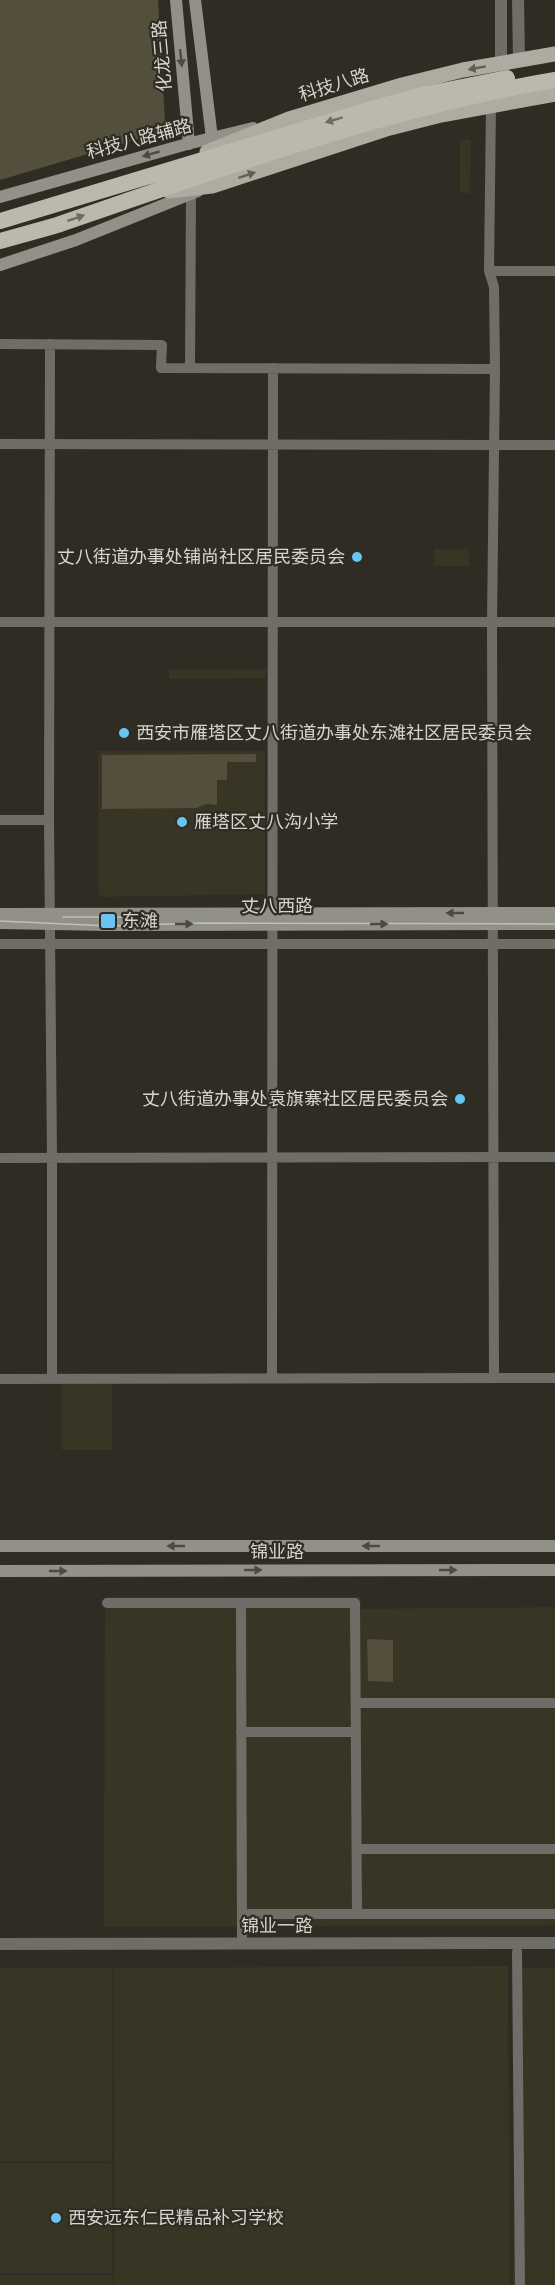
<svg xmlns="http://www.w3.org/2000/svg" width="555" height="2285" font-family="Rubik,'Noto Sans SC',sans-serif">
<rect width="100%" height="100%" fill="#2f2d23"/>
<path fill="#393524" d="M460,140H471L470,193H460Z
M434,549H469V566H434Z
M266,669V678L169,679V670Z
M98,751H265V894L99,897Z
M61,1384H112V1450H62Z
M105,1597H360L361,1609L555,1607V1925L104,1927Z
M508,1966L510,2285H114V1968Z
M0,1968H113L112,2162L0,2161Z
M515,1968H555V2285H513Z
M0,2163H112V2273H0Z
M0,2275H113V2285H0Z"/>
<path fill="#534f3c" d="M0,0H158L165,122L160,129L152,135L0,180Z
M256,754V762H227V780H217V805L206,804L197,808L102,809V755Z
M367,1639L393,1640V1682L368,1681Z"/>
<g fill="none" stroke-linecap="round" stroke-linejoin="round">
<path stroke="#6e6d68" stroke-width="10" d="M491,105L489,271L494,287L495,369L492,622L494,1378
M489,271H555
M0,344L162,345L161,368L495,369
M50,344L49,820L52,1157V1379
M190,368L191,194
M0,444L555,445
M0,622H555
M0,820H49
M0,944H555
M0,1158L555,1157
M272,1378L273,368
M0,1379L555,1378
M107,1603H355L357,1914
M241,1603L242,1944
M356,1703H555
M241,1732H356
M357,1849H555
M242,1914H555
M517,1952L520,2285"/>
<path stroke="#6e6d68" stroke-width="12" d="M518,0L519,60
M501,64V0
M0,1944L555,1943"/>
<path stroke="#929188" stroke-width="12" d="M176,0L189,144
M195,0L212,138
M0,197L187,144L253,128
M0,265L76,240L198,191
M0,914L555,913
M0,923L108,925L555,924
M0,1546H555
M0,1571L555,1570"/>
<path stroke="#aeaca1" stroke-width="15" d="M207,152L289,119L402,85L463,70L555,54
M169,191L212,186L386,129L441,115L555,94"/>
<path stroke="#bbb8ac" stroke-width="16" d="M0,221L365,111L422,95L507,78
M0,241L54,226C218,170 383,109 555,80"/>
<path stroke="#c1bfb8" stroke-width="1.5" d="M63,917H150
M0,921L108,926L202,923L555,924"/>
</g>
<defs><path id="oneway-solid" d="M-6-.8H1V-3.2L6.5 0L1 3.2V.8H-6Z" transform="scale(1.5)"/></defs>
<g fill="#4d4b41">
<use href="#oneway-solid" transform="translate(181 58) rotate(84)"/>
<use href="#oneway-solid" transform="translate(151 154) rotate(164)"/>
<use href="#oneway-solid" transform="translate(455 913) rotate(180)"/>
<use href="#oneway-solid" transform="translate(184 924)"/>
<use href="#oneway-solid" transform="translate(379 924)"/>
<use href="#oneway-solid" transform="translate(176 1546) rotate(180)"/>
<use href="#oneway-solid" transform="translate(371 1546) rotate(180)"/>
<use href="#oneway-solid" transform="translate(253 1570)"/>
<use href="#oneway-solid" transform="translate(448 1570)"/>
<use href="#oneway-solid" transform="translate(58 1571)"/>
</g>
<g fill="#626055">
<use href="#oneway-solid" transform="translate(477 68) rotate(170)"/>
<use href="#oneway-solid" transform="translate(247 175) rotate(-18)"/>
</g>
<g fill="#6e6c61">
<use href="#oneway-solid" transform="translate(334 120) rotate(163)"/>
<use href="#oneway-solid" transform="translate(76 218) rotate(-19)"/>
</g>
<g fill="#68c4f0" stroke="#2f2d23" stroke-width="2">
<circle cx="357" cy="557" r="6"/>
<circle cx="124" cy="733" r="6"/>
<circle cx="182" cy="822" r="6"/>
<rect x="100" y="913" width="16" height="16" rx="3"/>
<circle cx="460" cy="1099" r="6"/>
<circle cx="56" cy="2218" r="6"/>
</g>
<g text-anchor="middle" stroke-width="4.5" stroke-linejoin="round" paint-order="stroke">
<g font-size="18" fill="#d5d4cd" stroke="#2f2d23">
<text transform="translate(162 56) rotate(-95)" y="6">化龙三路</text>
<text transform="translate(334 85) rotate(-17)" y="6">科技八路</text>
<text transform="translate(139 139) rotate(-15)" y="6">科技八路辅路</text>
<text x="277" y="912">丈八西路</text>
<text x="277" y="1558">锦业路</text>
<text x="277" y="1932">锦业一路</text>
</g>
<g font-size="18" fill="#d5d4cd" stroke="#2f2d23" text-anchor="start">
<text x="345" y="563" text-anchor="end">丈八街道办事处铺尚社区居民委员会</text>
<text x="136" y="739">西安市雁塔区丈八街道办事处东滩社区居民委员会</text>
<text x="194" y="828">雁塔区丈八沟小学</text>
<text x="122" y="927">东滩</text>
<text x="448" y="1105" text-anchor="end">丈八街道办事处袁旗寨社区居民委员会</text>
<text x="68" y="2224">西安远东仁民精品补习学校</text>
</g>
</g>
</svg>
